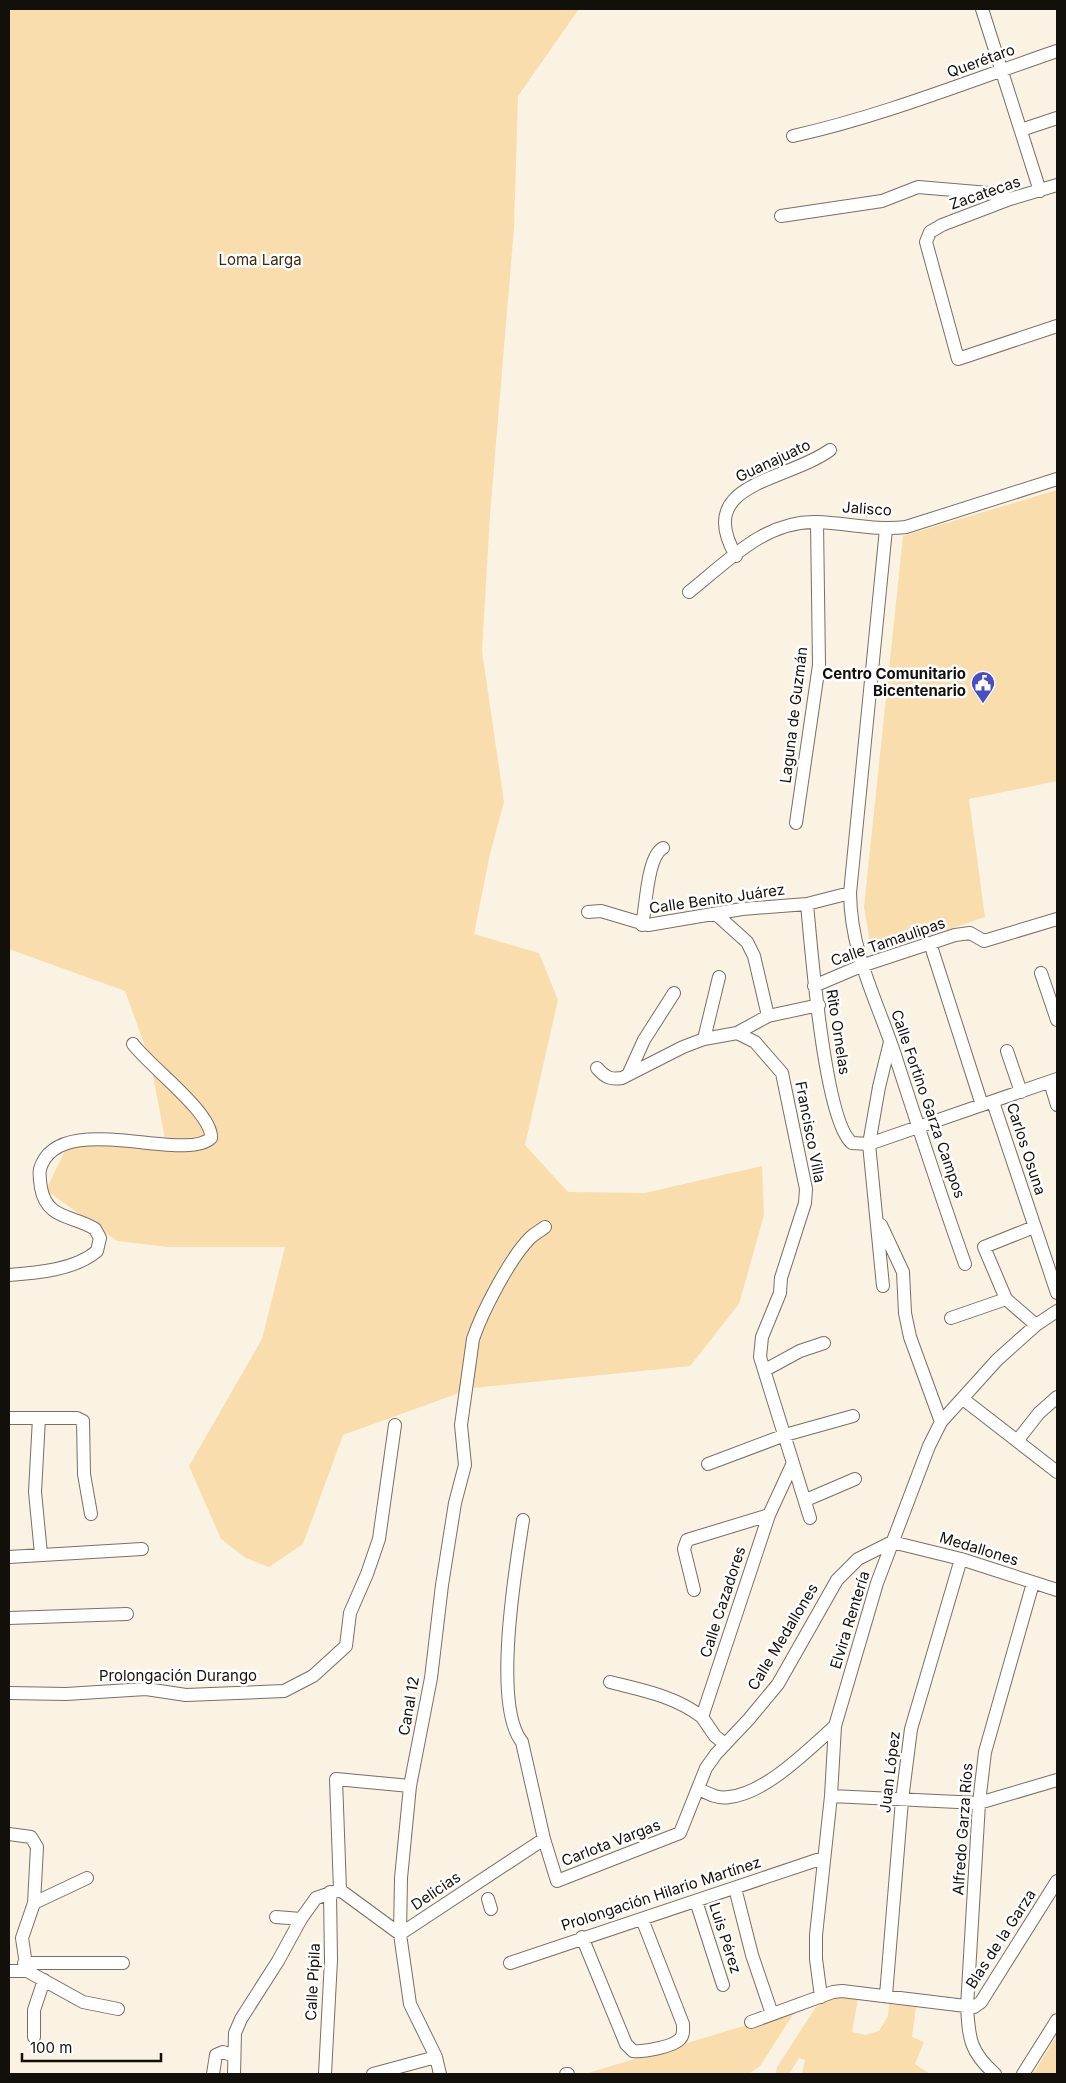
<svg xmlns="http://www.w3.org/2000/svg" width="1066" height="2083" font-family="Inter,sans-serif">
<rect width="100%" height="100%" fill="#faf2e3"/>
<path fill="#f9ddad" d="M9,9H579L518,96L514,228L490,515L482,651L504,802L490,854L474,934L539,953L558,1000L525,1145L568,1192L645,1193L762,1166L764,1215L739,1304L690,1366L473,1388L343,1435L303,1544L269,1567L246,1558L221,1539L189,1466L262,1339L285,1247H168L117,1241L46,1190L67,1146L165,1139L150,1060L125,991L9,949Z
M1057,490V781L969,799L985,917L872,955L864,907L903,536Z
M832,1997L858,1999L852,2032L865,2035L879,2031L888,2016L889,2004L916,2007L912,2037L924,2042L915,2064L930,2074H802L805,2060L799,2058L789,2074H776L777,2067L816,2007Z
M796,2010L760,2066L749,2074H585Z
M1057,2035V2074H1033Z"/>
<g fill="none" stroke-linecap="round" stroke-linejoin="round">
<g stroke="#787064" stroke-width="14">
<path id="minor" d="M982,9L1040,191
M1021,130L1057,118
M793,136C883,116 969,81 1057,51
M1057,185L1010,199L942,225L930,232L926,242L958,359L1057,326
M781,216L882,201L918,187L989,193L1010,199
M886,529L850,893C851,953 875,996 894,1052C917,1123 940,1194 965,1264
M736,556C693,482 786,482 830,450
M689,592C727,562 765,520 817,522C847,523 876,531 906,527L1057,479
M796,823L819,665L817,522
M807,904C811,945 824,1121 852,1143L869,1144L1057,1079
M588,912L601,911L648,925L742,909L807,904L850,893
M717,915L747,942L754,956L768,1016
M642,925C646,908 647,856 663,848
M930,943L982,1105
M1041,973L1057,1020
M814,986L861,966L955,935L970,933L984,941L1057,919
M737,1033L755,1042L782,1073L806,1189L805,1203L781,1278L780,1293L762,1337L760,1357L810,1518
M704,1039L719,977
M1007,1051L1021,1092
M597,1068C605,1077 610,1080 622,1078L683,1047L704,1039L737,1033L768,1016L819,1005
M629,1073L644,1040L674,993
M1050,1082L1057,1105
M993,1102L1057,1293
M881,1225L903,1272L905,1313L910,1337L941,1422
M1034,1227L984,1247L1006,1299L1036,1325
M9,1275C36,1273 75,1270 97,1251L100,1238L95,1229C73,1215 47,1220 41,1188C40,1182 39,1175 40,1169C58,1108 184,1164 211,1138C213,1113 149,1066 133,1044
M883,1286L869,1144L879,1087L890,1042
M951,1318L1006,1299
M765,1370L800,1351L824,1343
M963,1399L1057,1472
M9,1418H77L83,1421L84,1474L91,1514
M39,1418L35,1492L41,1554
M1017,1441L1039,1413L1057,1397
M708,1464L785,1435L853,1416
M806,1500L855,1479
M523,1520C516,1566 492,1705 522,1742L544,1839L557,1881L680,1833L706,1768L716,1754L749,1719L778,1684L837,1580L858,1559L892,1542L961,1559L1057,1590
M9,1557L142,1549
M694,1590L684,1549L687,1540L769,1515
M9,1618L127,1614
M610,1682C642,1690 675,1696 702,1717
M9,1693L66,1694L146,1689L186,1695L284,1691L313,1676L346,1646L350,1613L367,1574L379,1539L395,1425
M725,1744L715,1736L702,1717L769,1515L792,1465
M699,1789C709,1794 718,1799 729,1797C765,1794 809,1749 835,1726
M831,1796L979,1803L1057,1780
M9,1834L31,1837L37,1847L34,1903L22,1938L27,1971
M735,1888L752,1955L772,2014
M340,1890L336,1779L410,1786
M488,1899L491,1909
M696,1901L723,1985
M34,1903L87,1878
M276,1917L301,1919L316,1898L340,1890L400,1934L544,1839
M582,1937L626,2044L633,2051C643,2052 673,2047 680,2039C684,2035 683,2029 683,2024L642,1919
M24,1963H123
M510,1963L823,1858
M9,1971H27L83,2002L118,2009
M886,1995L902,1800L911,1729L961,1559
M821,1997L816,1959V1935L831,1796L835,1726L877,1583L929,1446L941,1422L997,1360L1036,1325L1057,1311
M751,2022L833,1992L842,1991L974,2007L981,2002L1057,1881
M34,2037V2010L44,1980
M213,2074L216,2055L223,2052L234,2056
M234,2074L235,2033L241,2019L278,1961L301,1919
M325,2074L331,1960L330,1892
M373,2074L436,2057
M440,2074L436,2057L410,2004L400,1934L401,1878L410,1786L431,1678L442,1585L455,1503L465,1465L461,1425L473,1339C482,1312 510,1258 530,1238C534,1234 540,1231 545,1227
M566,2074H568
M995,2074C970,2052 969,2039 967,2007L979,1803L985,1752L1033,1583
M1023,2074L1057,2020"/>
</g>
<use href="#minor" stroke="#fff" stroke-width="12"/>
</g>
<defs>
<g id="civic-pin" transform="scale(1.25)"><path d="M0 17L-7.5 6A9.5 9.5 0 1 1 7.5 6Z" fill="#464fc4" stroke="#fff"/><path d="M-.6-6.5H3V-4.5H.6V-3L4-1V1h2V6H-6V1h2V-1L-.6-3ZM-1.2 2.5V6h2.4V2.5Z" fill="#fff"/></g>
</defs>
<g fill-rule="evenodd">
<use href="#civic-pin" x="983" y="683"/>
</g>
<g text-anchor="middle" stroke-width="5" stroke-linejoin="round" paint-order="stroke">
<g font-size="15" fill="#13100b" stroke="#fff">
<text transform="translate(981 61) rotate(-20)" y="5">Querétaro</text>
<text transform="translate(985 193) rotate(-19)" y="5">Zacatecas</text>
<text transform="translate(773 461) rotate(-25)" y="5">Guanajuato</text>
<text transform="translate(867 509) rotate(4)" y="5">Jalisco</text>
<text transform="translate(794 715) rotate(-83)" y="5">Laguna de Guzmán</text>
<text transform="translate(717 899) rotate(-8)" y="5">Calle Benito Juárez</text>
<text transform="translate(888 942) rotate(-19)" y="5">Calle Tamaulipas</text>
<text transform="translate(838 1032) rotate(81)" y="5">Rito Ornelas</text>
<text transform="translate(928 1104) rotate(71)" y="5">Calle Fortino Garza Campos</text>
<text transform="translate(810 1132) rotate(79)" y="5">Francisco Villa</text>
<text transform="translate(1026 1149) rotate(72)" y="5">Carlos Osuna</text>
<text transform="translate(979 1549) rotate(17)" y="5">Medallones</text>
<text transform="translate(723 1602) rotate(-72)" y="5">Calle Cazadores</text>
<text transform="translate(850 1620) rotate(-73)" y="5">Elvira Rentería</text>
<text transform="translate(783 1637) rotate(-59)" y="5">Calle Medallones</text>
<text x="178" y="1681">Prolongación Durango</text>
<text transform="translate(409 1706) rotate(-80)" y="5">Canal 12</text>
<text transform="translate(890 1772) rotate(-83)" y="5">Juan López</text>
<text transform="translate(963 1829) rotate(-86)" y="5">Alfredo Garza Ríos</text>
<text transform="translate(611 1843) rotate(-21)" y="5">Carlota Vargas</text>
<text transform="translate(436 1891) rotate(-34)" y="5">Delicias</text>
<text transform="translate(661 1894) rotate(-18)" y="5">Prolongación Hilario Martínez</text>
<text transform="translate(725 1938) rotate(72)" y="5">Luis Pérez</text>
<text transform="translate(1001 1939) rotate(-57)" y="5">Blas de la Garza</text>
<text transform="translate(313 1982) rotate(-87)" y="5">Calle Pípila</text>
</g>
<g font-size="15" fill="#3b2b0b" stroke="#fff">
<text x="260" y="265">Loma Larga</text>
</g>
<g font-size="15" font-weight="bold" fill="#13100b" stroke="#fff" text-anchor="end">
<text x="966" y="679">Centro Comunitario<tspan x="966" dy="17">Bicentenario</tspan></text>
</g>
</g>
<rect width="1066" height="2083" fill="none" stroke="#13100b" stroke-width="20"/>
<path d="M22 2053v8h139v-8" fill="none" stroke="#13100b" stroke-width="2.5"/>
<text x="30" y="2053" font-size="15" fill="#13100b" stroke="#ffffff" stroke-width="4" paint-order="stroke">100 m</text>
</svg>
